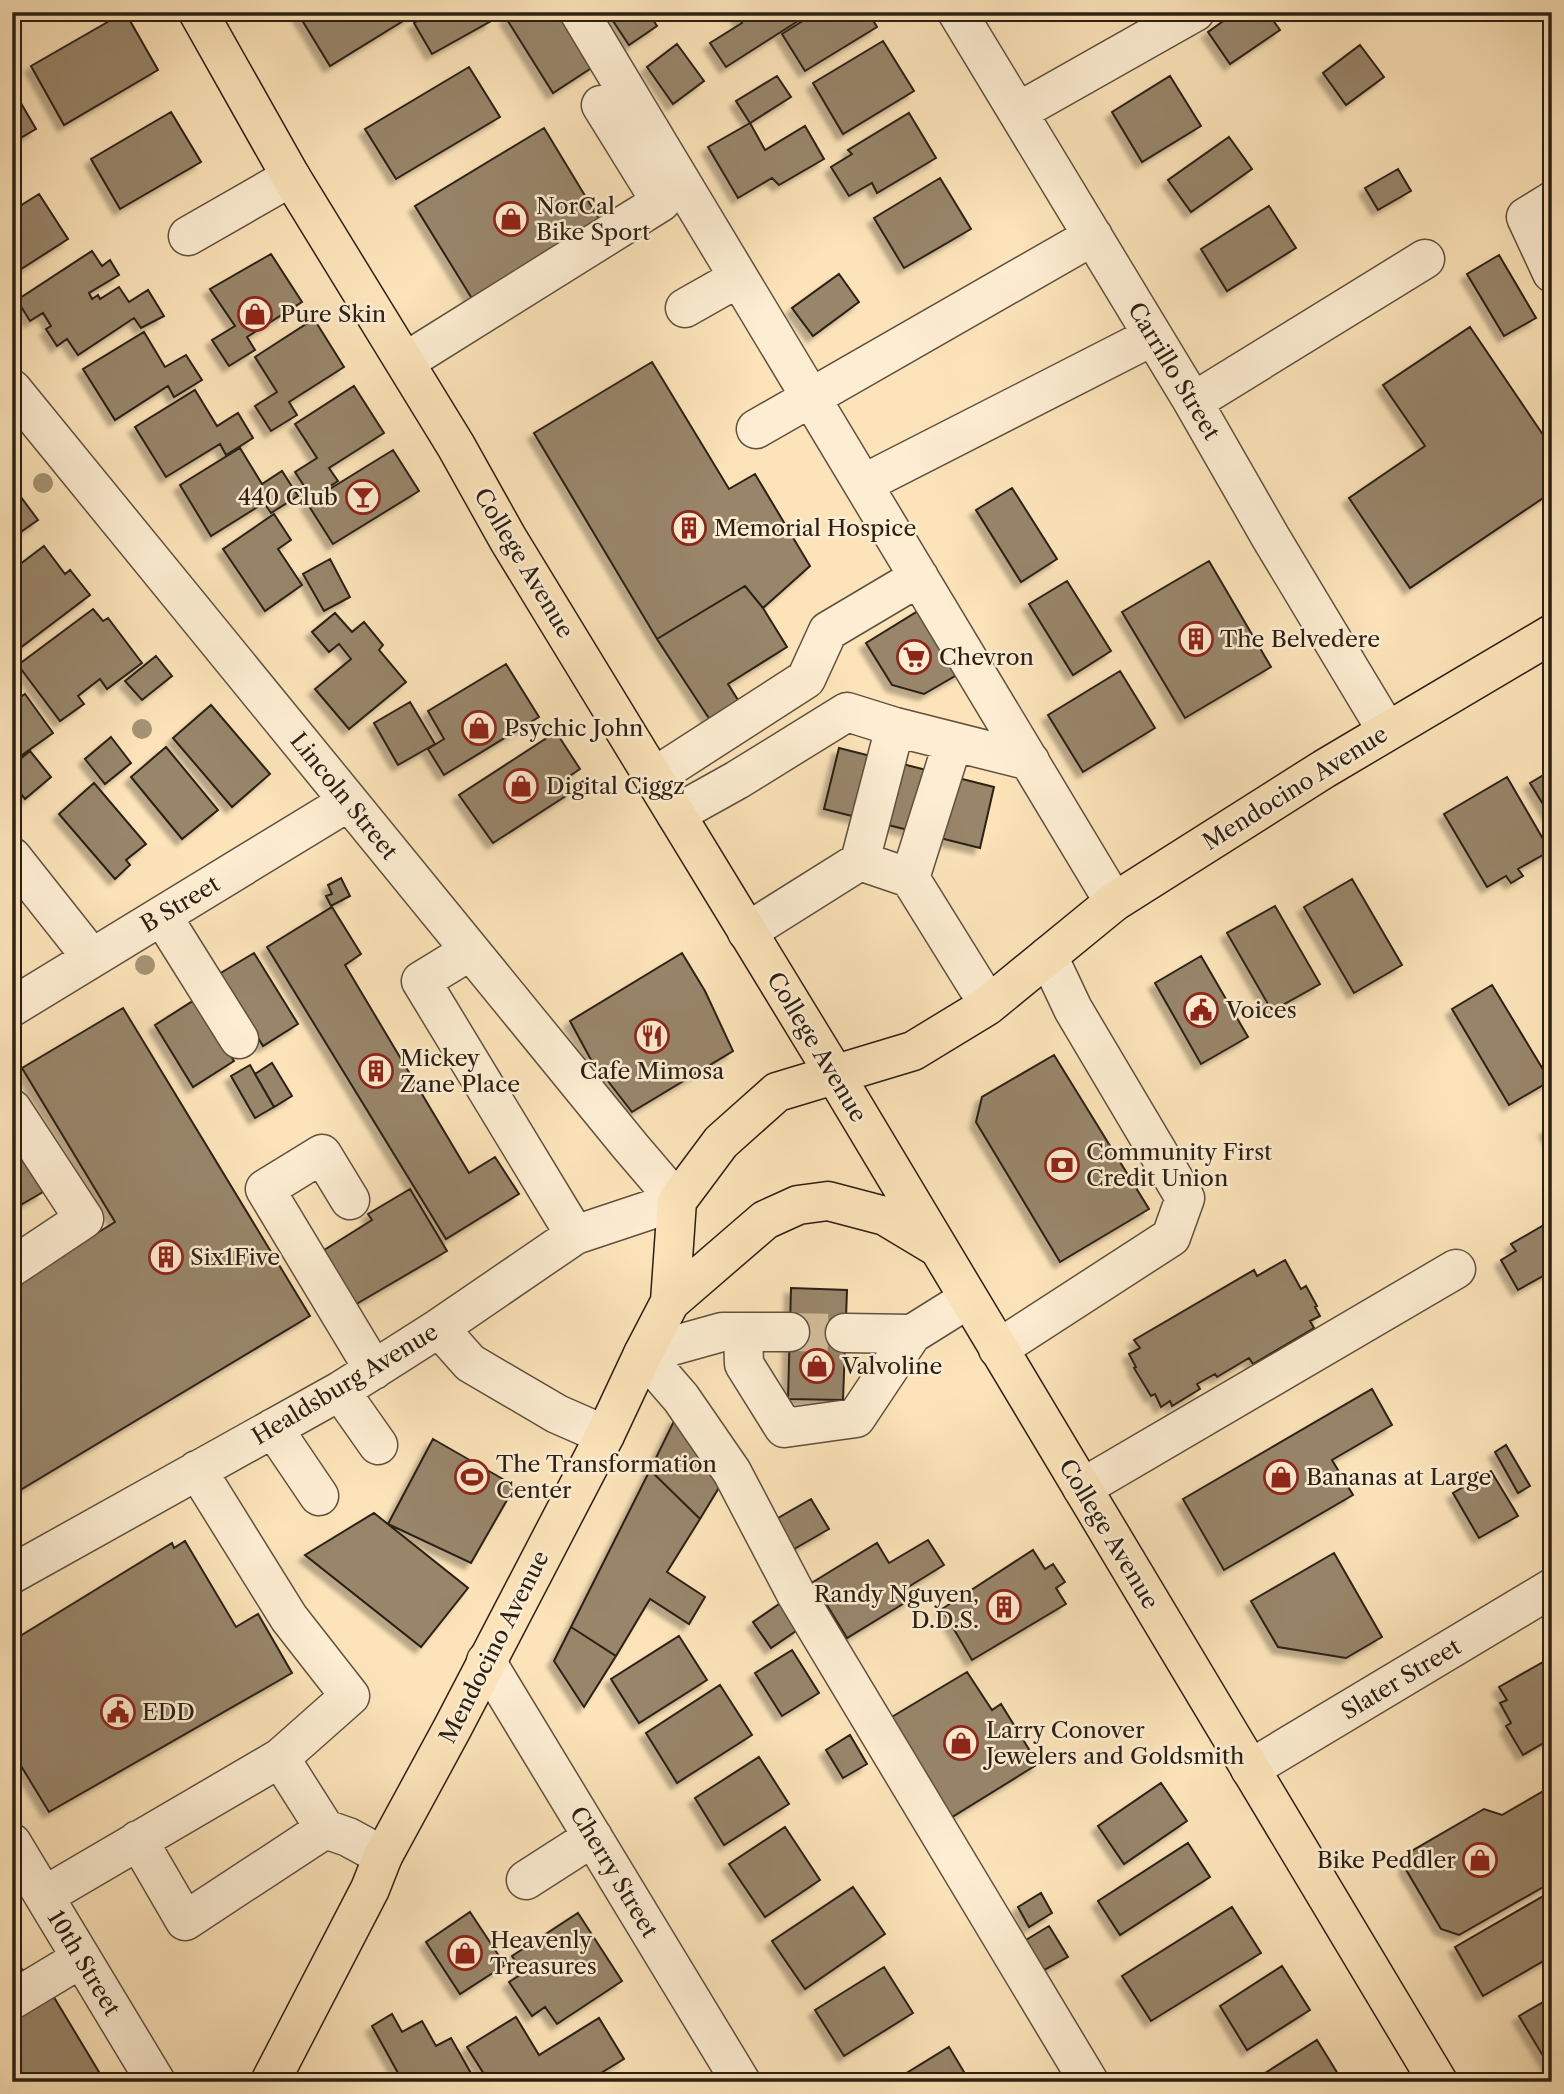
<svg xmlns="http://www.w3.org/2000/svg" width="1564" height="2094" font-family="'Libre Caslon Text',serif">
<defs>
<filter id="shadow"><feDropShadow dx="-6" dy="6" stdDeviation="2" flood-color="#0004"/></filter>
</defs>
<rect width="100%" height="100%" fill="#fce3b9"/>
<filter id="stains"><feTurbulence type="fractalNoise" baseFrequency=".00286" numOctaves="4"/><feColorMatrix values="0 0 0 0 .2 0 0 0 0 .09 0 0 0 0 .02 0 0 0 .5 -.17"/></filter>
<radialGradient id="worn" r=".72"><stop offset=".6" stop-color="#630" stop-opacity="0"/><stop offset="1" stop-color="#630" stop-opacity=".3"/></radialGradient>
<path fill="#98856a" stroke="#2b2015" stroke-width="2" filter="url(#shadow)" d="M125,12L158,70L64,125L31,66Z
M297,12H316L317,15L322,12L416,13L330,66Z
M433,12H486L491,21L432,54L414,23Z
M515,12H562L596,65L553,93L506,18Z
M607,12H648L657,26L629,45Z
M735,12H812L726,67L710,43L742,23Z
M817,12H868L877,27L805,71L782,34Z
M1236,12H1267L1280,30L1230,64L1208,32Z
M883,41L914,91L843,134L813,83Z
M677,44L704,81L673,104L647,67Z
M1360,45L1384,77L1346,105L1323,73Z
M469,67L500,117L396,179L365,129Z
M777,76L791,97L750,123L736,101Z
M1170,76L1201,126L1142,162L1112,112Z
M15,93L36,129L12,143V95Z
M171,112L201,162L120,209L91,159Z
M909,113L936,158L877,193L872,183L849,196L831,167L852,154L848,150Z
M750,123L765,150L805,126L824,159L779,185L772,178L738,198L708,147Z
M544,128L607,232L479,310L415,206Z
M1229,137L1252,169L1191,212L1168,180Z
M1398,169L1411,191L1378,210L1365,188Z
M940,178L971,229L904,268L874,218Z
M39,194L68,239L12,275V211Z
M1269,206L1296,248L1227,291L1201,249Z
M92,251L102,266L110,260L119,275L89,293L92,299L98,295L100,299L119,287L129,302L148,290L164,316L141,328L134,318L78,355L67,339L57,346L46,329L51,326L43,313L30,321L17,300Z
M271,254L302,302L247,337L255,350L229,366L212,340L235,326L210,289Z
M1499,255L1536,318L1504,336L1467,274Z
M839,274L859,302L813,336L792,308Z
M314,319L344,367L289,402L297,415L271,431L255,406L277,392L255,357Z
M1470,327L1552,448V492L1410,588L1349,498L1425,446L1383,385Z
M144,332L165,367L186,355L202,380L174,397L168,386L115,420L83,369Z
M652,362L729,489L755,474L810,566L763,608L745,586L657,639L534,433Z
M354,386L384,433L329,468L338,481L312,498L295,472L317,458L295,424Z
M195,390L217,426L238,413L253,438L226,455L220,444L166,477L135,427Z
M240,448L262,484L282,471L298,496L271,513L264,503L211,536L180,485Z
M393,450L419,491L333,544L307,503Z
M12,485L38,520L12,538Z
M1012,488L1057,559L1021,582L976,510Z
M274,514L291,540L278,549L302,585L265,611L223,549Z
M44,546L65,574L70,570L90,595L16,651L12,646V562L16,559L19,565Z
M330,559L350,597L324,611L303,574Z
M1209,561L1271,667L1185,718L1122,612Z
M1067,581L1111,651L1073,675L1029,604Z
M745,586L763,608L787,647L728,684L743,708L714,726L657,639Z
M923,608L962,672L924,694L892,685L866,643Z
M93,609L103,621L108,618L142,663L107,689L100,679L78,696L84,704L60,721L18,665Z
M335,613L352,632L364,622L383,645L379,650L406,682L349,729L315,689L351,659L339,644L329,652L312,632Z
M156,656L172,676L142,700L125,681Z
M506,664L539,717L444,775L428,749L444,739L428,711Z
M1120,671L1155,728L1083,772L1048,715Z
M25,694L53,733L12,762V703Z
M410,702L435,744L398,765L374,723Z
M211,705L270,774L232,807L173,738Z
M556,732L580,769L564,780L572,792L493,843L459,795Z
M111,737L131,763L105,784L85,759Z
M166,747L218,810L182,839L131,777Z
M839,748L994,787L980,848L824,809Z
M30,751L51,777L25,799L12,783V766Z
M1552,770V819L1530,783Z
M1507,777L1550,851L1518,869L1523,876L1511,883L1506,876L1487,887L1444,814Z
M94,783L146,844L126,860L130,865L115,879L59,814Z
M341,878L350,896L331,906L326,896L332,894L328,885Z
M1352,879L1402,965L1354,993L1304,907Z
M1275,906L1320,984L1272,1011L1227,933Z
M332,907L361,954L345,965L469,1173L495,1157L519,1194L446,1239L267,947Z
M254,953L298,1024L263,1046L219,974Z
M682,953L705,991L733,1051L632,1112L590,1058L570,1021Z
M1201,956L1248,1037L1201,1064L1155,983Z
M1492,985L1550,1081L1509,1105L1452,1009Z
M196,999L234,1061L193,1087L155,1025Z
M123,1008L310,1316L12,1495V1286L115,1222L22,1068Z
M1054,1055L1149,1209L1060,1262L976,1122L982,1097Z
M272,1063L292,1096L274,1107L255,1074Z
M250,1065L274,1107L255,1118L231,1076Z
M1552,1126V1142L1545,1130Z
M12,1143L43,1192L12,1210Z
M410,1189L447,1251L353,1306L321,1252L372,1220L368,1214Z
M1549,1222L1552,1227V1271L1518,1290L1501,1260L1516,1251L1511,1244Z
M1285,1260L1301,1289L1306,1286L1317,1306L1315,1307L1320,1316L1310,1321L1314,1328L1253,1364L1249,1358L1217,1377L1215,1374L1197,1384L1200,1389L1172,1406L1170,1401L1161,1407L1155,1394L1151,1396L1134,1368L1136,1367L1129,1354L1140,1348L1134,1340L1254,1270L1257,1276Z
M791,1288L847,1290L843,1400L788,1399Z
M1372,1389L1392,1425L1332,1460L1353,1495L1224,1570L1183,1499Z
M676,1417L726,1476L700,1519L650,1470Z
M433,1439L515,1486L471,1563L388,1524Z
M1506,1445L1530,1486L1518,1493L1495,1452Z
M650,1470L700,1519L667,1572L705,1597L689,1624L650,1599L616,1656L571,1627Z
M1491,1471L1518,1516L1479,1538L1453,1493Z
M811,1499L829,1529L789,1552L771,1522Z
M374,1513L468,1588L421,1647L305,1555Z
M928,1540L944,1565L905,1589L911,1599L847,1638L813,1582L877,1543L889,1563Z
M185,1541L236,1627L258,1614L292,1673L49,1812L12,1751V1641L172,1543L174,1548Z
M1033,1550L1045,1569L1053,1564L1065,1582L1056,1588L1066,1604L972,1660L942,1609Z
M1334,1553L1382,1637L1346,1658L1278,1647L1251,1601Z
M782,1602L799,1629L771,1648L753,1622Z
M571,1627L616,1656L584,1707L554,1661Z
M679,1636L707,1680L639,1723L611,1679Z
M792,1650L819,1693L782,1716L755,1673Z
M1543,1662L1550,1672L1552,1671V1738L1523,1755L1506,1726L1511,1723L1500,1703L1507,1700L1499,1687Z
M967,1672L992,1710L1001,1704L1038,1764L944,1822L885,1721Z
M720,1685L752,1735L677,1783L646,1733Z
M850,1735L867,1764L843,1778L826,1750Z
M759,1757L789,1804L724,1845L695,1798Z
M1161,1783L1187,1821L1124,1864L1098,1826Z
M1552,1786V1882L1459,1935L1441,1929L1405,1868L1410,1852L1484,1809L1502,1815Z
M785,1827L820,1880L765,1917L729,1864Z
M1188,1843L1210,1877L1120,1935L1098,1901Z
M853,1887L885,1934L805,1989L772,1941Z
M1552,1891V1956L1483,1996L1455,1947Z
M1041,1893L1052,1913L1029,1927L1018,1907Z
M1232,1907L1261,1953L1151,2021L1122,1976Z
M470,1912L505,1965L460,1994L426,1942Z
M578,1913L622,1981L557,2024L545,2007L532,2016L509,1982L523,1973L512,1956Z
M1049,1926L1068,1957L1039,1973L1021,1943Z
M12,1953L25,1974L12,1981Z
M1282,1966L1310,2010L1247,2050L1220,2006Z
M884,1967L913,2013L844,2056L815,2010Z
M49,1989L105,2082H15L12,2078V2011Z
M1552,1997V2071L1519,2016Z
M392,2014L402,2032L422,2021L436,2046L451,2038L476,2082H403L372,2026Z
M516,2017L539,2055L599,2018L624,2059L586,2082H489L467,2047Z
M1317,2040L1343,2082H1251Z
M949,2047L970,2082H892Z"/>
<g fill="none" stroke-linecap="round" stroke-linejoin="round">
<path stroke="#d2bc98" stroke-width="38" stroke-dasharray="38 19" stroke-linecap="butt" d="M790,1332L845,1333"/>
<g stroke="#5f513e" stroke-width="41">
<path id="minor" d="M579,12L1114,902
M957,12L1193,402L1271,538L1387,731
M1018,112L1195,12
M1552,201L1526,217L1552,273
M188,236L291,177
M685,308L738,278
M405,362L661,202L601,105
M12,389L630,1146L677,1201L575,1235L439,1328L340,1391L12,1574
M1193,402L1425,259
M756,429L1093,236
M863,484L1153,336
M654,777L806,679L828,631L919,577
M676,814L737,780L847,712L895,727L1030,761
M12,857L92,958
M860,861L910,878L977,986
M910,878L953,742
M162,916L239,1039
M747,932L860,861L895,727
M470,951L421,981L575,1235
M12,1007L348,802
M12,1109L84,1219L12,1267
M350,1200L322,1154L265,1189L374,1370
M439,1328L470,1363L557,1414L605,1435
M743,1332L744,1364L784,1428L856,1418L912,1334L968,1299
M790,1332H722L643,1354L681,1398L732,1472L796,1594L1089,2082
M845,1333L912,1334
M998,1349L1171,1237L1185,1198L1073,1009L1048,956
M340,1391L378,1445
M273,1428L319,1496
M1082,1488L1456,1269
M486,1661L741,2082
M1250,1769L1552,1588
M325,1829L348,1837L383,1856
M138,1840L185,1921L325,1829L280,1758
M12,1843L156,2082
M526,1880L593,1837
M44,1896L280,1758L350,1696L289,1618L197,1470
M12,2000L80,1959"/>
</g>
<g stroke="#2b2015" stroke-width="41">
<path id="major" d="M198,12L291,177L456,446L508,539L835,1075L1438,2082
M670,1302L765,1220L798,1205L828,1201L885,1216L935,1246
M270,2082L370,1889L383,1856L453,1727L605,1435L643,1354L670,1302L677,1201L721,1142L777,1092L913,1051L987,1006L1114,902L1324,769L1552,634"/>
</g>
<use href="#minor" stroke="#fdedd2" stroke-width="38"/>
<use href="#major" stroke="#fce3b9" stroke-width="38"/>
</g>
<g fill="#a69375">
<circle cx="43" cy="483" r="10"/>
<circle cx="142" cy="729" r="10"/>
<circle cx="145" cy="965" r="10"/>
</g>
<defs>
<g id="shop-ring" transform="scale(1.75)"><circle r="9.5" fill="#fdedd2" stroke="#8f2418" stroke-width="1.5"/><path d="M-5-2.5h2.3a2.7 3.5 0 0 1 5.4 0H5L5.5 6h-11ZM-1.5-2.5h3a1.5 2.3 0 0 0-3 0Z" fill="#8f2418"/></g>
<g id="bar-ring" transform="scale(1.75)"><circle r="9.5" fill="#fdedd2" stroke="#8f2418" stroke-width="1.5"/><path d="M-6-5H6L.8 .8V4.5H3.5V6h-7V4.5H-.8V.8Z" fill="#8f2418"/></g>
<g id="building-ring" transform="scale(1.75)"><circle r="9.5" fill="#fdedd2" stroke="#8f2418" stroke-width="1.5"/><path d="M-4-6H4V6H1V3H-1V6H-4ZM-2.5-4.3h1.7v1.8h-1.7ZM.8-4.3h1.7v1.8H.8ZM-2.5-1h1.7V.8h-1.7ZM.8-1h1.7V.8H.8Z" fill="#8f2418"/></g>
<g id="supermarket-ring" transform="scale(1.75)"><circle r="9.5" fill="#fdedd2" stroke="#8f2418" stroke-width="1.5"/><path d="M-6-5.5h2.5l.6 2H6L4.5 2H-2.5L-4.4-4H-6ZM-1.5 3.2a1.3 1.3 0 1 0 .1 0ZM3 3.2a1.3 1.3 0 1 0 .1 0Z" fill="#8f2418"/></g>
<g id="civic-ring" transform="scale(1.75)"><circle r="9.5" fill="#fdedd2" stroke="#8f2418" stroke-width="1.5"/><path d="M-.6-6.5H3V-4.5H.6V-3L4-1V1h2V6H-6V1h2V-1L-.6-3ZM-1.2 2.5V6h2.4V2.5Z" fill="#8f2418"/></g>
<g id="restaurant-ring" transform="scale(1.75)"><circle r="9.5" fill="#fdedd2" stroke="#8f2418" stroke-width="1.5"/><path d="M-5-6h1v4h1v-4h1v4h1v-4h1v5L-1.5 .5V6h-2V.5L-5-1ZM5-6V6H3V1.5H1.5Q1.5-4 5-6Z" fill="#8f2418"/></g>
<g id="bank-ring" transform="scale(1.75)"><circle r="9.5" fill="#fdedd2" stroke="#8f2418" stroke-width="1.5"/><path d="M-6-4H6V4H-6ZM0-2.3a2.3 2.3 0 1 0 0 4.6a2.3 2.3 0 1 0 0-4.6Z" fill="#8f2418"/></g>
<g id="stadium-ring" transform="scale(1.75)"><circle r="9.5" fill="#fdedd2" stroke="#8f2418" stroke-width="1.5"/><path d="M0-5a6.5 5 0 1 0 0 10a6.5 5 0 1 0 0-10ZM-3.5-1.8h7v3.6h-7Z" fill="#8f2418"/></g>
</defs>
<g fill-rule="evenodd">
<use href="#shop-ring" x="511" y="219"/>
<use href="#shop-ring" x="255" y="314"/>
<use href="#bar-ring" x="363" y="497"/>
<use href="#building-ring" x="689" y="528"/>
<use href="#building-ring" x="1196" y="639"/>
<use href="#supermarket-ring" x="914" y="657"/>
<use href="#shop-ring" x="479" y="728"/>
<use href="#shop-ring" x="521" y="786"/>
<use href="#civic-ring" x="1201" y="1010"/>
<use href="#restaurant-ring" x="652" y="1036"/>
<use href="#building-ring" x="376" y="1071"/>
<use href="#bank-ring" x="1062" y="1165"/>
<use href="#building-ring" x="166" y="1257"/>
<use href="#shop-ring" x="817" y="1366"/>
<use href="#stadium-ring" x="472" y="1477"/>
<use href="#shop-ring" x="1281" y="1477"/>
<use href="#building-ring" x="1004" y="1607"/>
<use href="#civic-ring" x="118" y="1712"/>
<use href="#shop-ring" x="961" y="1743"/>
<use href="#shop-ring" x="1480" y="1860"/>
<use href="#shop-ring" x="465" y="1953"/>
</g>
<g text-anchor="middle" stroke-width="5" stroke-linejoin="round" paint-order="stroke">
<g font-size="23" fill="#2b2015" stroke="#fdedd2" text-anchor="start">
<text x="536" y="214">NorCal<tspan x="536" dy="26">Bike Sport</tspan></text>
<text x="280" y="322">Pure Skin</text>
<text x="338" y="505" text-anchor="end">440 Club</text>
<text x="714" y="536">Memorial Hospice</text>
<text x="1220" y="647">The Belvedere</text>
<text x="939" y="665">Chevron</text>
<text x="504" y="736">Psychic John</text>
<text x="546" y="794">Digital Ciggz</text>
<text x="1226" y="1018">Voices</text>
<text x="400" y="1066">Mickey<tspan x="400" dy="26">Zane Place</tspan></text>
<text x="652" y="1079" text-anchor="middle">Cafe Mimosa</text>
<text x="1086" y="1160">Community First<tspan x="1086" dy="26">Credit Union</tspan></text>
<text x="190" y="1265">Six1Five</text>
<text x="842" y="1374">Valvoline</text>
<text x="496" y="1472">The Transformation<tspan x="496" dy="26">Center</tspan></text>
<text x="1306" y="1485">Bananas at Large</text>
<text x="979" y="1602" text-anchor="end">Randy Nguyen,<tspan x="979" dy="26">D.D.S.</tspan></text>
<text x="142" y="1720">EDD</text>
<text x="986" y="1738">Larry Conover<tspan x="986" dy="26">Jewelers and Goldsmith</tspan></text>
<text x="1456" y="1868" text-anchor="end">Bike Peddler</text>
<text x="490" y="1948">Heavenly<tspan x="490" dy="26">Treasures</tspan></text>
</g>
<g font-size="23" fill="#2b2015" stroke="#fdedd2">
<text transform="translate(1174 371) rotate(59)" y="8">Carrillo Street</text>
<text transform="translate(524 563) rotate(59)" y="8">College Avenue</text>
<text transform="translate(1295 788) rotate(-32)" y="8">Mendocino Avenue</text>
<text transform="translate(344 796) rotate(51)" y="8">Lincoln Street</text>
<text transform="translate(180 904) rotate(-31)" y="8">B Street</text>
<text transform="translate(817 1047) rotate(59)" y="8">College Avenue</text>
<text transform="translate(345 1384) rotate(-31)" y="8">Healdsburg Avenue</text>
<text transform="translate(1109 1534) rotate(59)" y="8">College Avenue</text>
<text transform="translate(494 1647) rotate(-63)" y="8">Mendocino Avenue</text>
<text transform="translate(1401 1679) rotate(-31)" y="8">Slater Street</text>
<text transform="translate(614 1872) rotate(59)" y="8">Cherry Street</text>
<text transform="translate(84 1963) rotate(59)" y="8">10th Street</text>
</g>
</g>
<rect width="1564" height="2094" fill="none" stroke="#fce3b9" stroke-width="42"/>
<rect x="14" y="14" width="1536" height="2066" fill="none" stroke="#2b2015" stroke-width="3.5"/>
<rect x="21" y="21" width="1522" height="2052" fill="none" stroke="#2b2015" stroke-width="2"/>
<rect width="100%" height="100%" filter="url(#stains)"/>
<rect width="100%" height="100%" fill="url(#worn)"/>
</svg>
